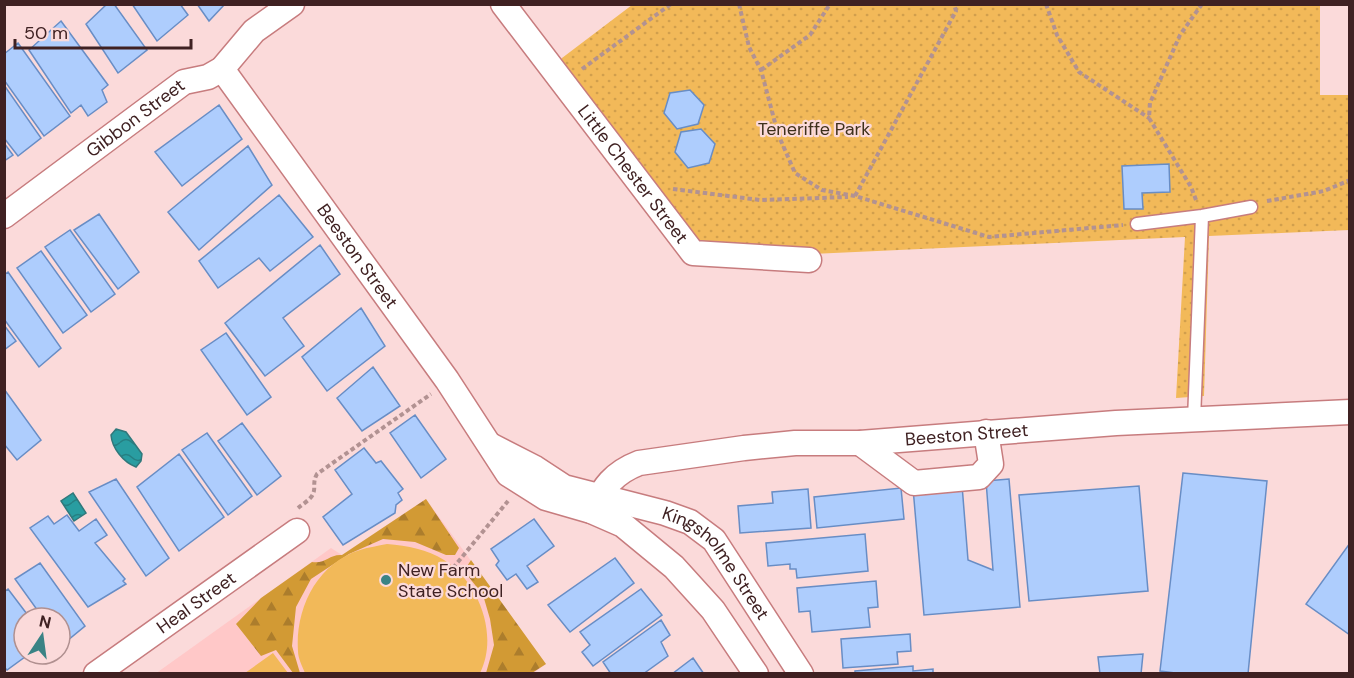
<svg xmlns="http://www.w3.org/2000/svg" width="1354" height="678" font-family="'DM Sans',sans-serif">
<defs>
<pattern id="forest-firs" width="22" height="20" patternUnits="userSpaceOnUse" patternTransform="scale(1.5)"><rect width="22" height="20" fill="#d29a34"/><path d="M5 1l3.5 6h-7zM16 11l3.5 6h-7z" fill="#ac7d2c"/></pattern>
<pattern id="park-dots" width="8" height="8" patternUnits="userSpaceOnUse" patternTransform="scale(1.5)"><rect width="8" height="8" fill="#f2b959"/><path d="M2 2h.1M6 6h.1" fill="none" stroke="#d19f4d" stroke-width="1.8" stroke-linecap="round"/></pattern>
<pattern id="water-waves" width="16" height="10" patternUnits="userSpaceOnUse" patternTransform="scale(1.5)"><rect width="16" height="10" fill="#299da1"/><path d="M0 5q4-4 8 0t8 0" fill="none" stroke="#258083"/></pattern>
</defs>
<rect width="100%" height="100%" fill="#fbdada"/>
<path fill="#ffc8c8" d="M426,499L546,664L532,674H155L331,548L342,555Z"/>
<path fill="url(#forest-firs)" d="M426,499L459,548L455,555H446L415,542L383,539L349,554L311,579L296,607L292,646L300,673H293L276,650L261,656L236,624L261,598L312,562C326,564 329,554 342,555Z
M471,560L546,664L532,673H486L494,645L490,619L483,595L464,571Z"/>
<path fill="url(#park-dots)" d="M632,5H1320V95H1349V230L1209,236L1204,396L1176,398L1185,237L812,254L703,246L553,70L562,58Z"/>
<path fill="#f2b959" d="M387,544C408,546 427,549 444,560C479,582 499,635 480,673H305C302,666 298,658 298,651C295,609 317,563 360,550C369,547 378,546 387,544Z
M273,653L288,673H245Z"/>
<path fill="url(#water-waves)" stroke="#30787b" stroke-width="1.5" d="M116,429L126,432L142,454L141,461L136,467C123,462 112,448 111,435Z
M73,493L86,513L74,521L61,501Z"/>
<path fill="#aecdfd" stroke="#688dc5" stroke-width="1.5" d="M107,4H114L147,50L118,73L86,24Z
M132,4H180L188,15L157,41Z
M197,4H225L209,21Z
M61,21L108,85L102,90L107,102L88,116L81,105L71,113L29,50Z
M18,43L70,116L44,136L4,80V54Z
M4,85L41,138L18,156L4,138Z
M690,90L704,105L698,124L677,129L664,113L670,93Z
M219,105L242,139L182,186L155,152Z
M701,129L715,144L709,163L688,168L675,152L681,132Z
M4,143L13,155L4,161Z
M248,146L272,185L199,250L168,212Z
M1169,164L1170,192L1142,193L1143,209H1124L1122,166Z
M279,195L313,237L270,271L259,258L218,288L199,261Z
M99,214L139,272L118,289L74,230Z
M70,230L115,294L91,312L45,247Z
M320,245L340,274L283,318L304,346L265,376L225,323Z
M41,251L87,315L63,333L17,268Z
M8,272L61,348L39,367L4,319V275Z
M361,308L385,346L327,391L302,357Z
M4,325L16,341L4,350Z
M226,333L271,397L247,415L201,350Z
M373,367L400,406L362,431L337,398Z
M4,389L41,440L17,460L4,444Z
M415,415L446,459L421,478L390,433Z
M242,423L281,476L257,495L218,441Z
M207,433L252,496L228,515L182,450Z
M364,448L376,463L381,461L403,489L398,493L402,500L396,505L395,513L343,545L323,517L352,494L335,470Z
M179,454L224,517L179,551L137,487Z
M1183,473L1267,481L1248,674H1183L1160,671Z
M116,479L169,558L146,576L89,492Z
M1009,479L1020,607L924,615L913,488L962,485L968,560L993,570L986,481Z
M1139,486L1148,591L1029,601L1019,495Z
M901,488L904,519L817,528L814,497Z
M808,489L811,528L740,533L738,506L773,503L772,492Z
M67,515L79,531L96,519L107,535L95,543L125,579L123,581L126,584L88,607L30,528L48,516L54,524Z
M534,519L554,546L527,566L538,582L527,589L516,574L507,580L496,565L499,561L491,549Z
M865,534L868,571L797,578L796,569H790V564L768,566L766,543Z
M1350,543V635L1306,604Z
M615,558L634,583L570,632L548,605Z
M40,563L85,626L62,645L60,618H43L15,579Z
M876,581L878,607L868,608L870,627L812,632L810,611L799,612L797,588Z
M8,589L30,618H24V654H29L7,670L4,667V592Z
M641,589L662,615L593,666L582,652L590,645L580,632Z
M661,620L670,635L661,642L668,656L643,674H611L603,662Z
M910,634L911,651L897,652L898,664L843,668L841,639Z
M1143,654L1141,674H1100L1098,657Z
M693,658L704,674H672Z
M913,666V671L933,669V674H855V671Z"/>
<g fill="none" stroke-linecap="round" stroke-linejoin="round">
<g stroke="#c77c7e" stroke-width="15">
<path id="service" d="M1137,224L1202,216L1251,207
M1194,420L1202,216"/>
</g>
<g stroke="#c77c7e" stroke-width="27">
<g id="minor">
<path id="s1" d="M503,4L693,253L809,260"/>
<path id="s2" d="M222,69L447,380L508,474L546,498L591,511L623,525L674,567L713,610L756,674"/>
<path id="s3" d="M4,216L184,82L208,77L222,69L254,31L292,4"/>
<path d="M860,443L914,483L979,477L991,464L986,432"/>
<path id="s4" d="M492,446L535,468L564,487L665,513L690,522L714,540L801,674"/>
<path id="s5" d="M591,511C604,487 613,473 639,463L744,448L795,443H860L1116,423L1350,412"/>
<path id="s6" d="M96,674L297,531"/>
</g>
</g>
<path stroke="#b29292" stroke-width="4" stroke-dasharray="4.5 3" stroke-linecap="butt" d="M739,4L749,47L761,70L778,134L795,173L822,190L855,196L989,237L1123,225
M1006,4H1007
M1046,4L1057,35L1079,72L1149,118
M582,69L671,4
M761,70L810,35L830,4
M673,189L760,200L848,197
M855,196L956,11L954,4
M1196,200L1191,187L1149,118L1150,103L1180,35L1202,4
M1267,201L1324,191L1350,180
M298,508C303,504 311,499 313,494C316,487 312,483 317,474L431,394
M453,568L508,501"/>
<use href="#service" stroke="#fff" stroke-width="12"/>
<use href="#minor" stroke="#fff" stroke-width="24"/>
</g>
<circle fill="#3a8385" stroke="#fbdada" stroke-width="2" cx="386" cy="580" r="6"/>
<g text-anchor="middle" stroke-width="4.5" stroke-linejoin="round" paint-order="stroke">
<g font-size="18" fill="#3f2122" stroke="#fbdada">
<text dy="6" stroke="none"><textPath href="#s3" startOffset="164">Gibbon Street</textPath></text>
<text dy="6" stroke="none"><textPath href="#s1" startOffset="214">Little Chester Street</textPath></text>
<text dy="6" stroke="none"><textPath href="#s2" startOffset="231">Beeston Street</textPath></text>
<text dy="6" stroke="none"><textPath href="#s5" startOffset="399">Beeston Street</textPath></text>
<text dy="6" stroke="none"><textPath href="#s4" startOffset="261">Kingsholme Street</textPath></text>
<text dy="6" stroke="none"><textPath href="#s6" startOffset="123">Heal Street</textPath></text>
</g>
<g font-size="18" fill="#3e301b" stroke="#fbdada">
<text x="814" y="135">Teneriffe Park</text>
</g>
<g font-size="18" fill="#3f2122" stroke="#fbdada" text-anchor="start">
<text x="398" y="576">New Farm<tspan x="398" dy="21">State School</tspan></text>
</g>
</g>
<rect width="1354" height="678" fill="none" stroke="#3f2122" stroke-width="12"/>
<g transform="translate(42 636) rotate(13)"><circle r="28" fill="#fbdada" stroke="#b09090" stroke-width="1.5"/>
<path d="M0-4.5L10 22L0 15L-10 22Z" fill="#3a8385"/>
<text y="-9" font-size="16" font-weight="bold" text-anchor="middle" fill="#3f2122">N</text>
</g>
<path d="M15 39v9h176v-9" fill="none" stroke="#3f2122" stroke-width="3"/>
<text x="24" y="39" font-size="18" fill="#3f2122" stroke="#fbdada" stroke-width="4.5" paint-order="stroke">50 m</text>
</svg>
